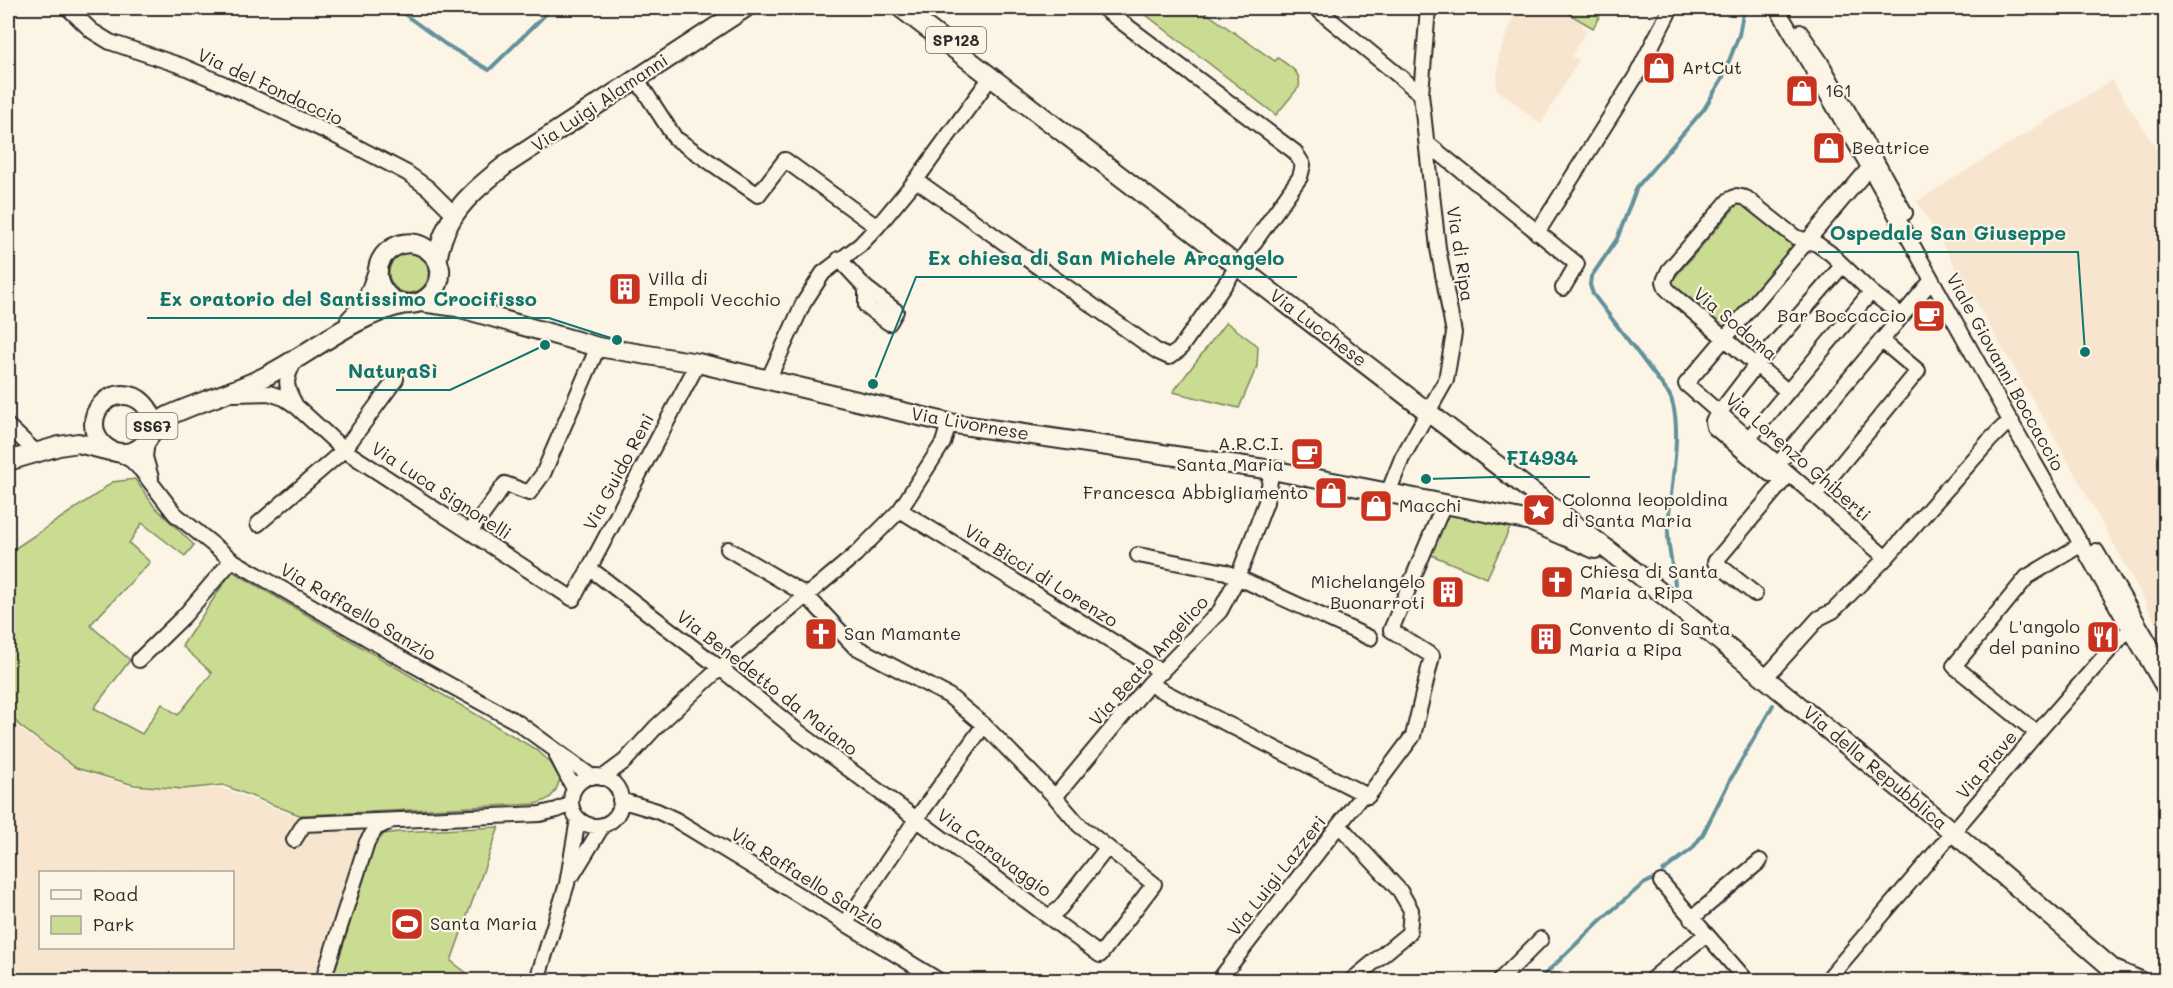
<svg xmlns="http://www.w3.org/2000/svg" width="2173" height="988" font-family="Mali,sans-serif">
<rect width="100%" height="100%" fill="#fcf5e5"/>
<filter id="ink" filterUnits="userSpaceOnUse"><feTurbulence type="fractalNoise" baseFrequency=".0167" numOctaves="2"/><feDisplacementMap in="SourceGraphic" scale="12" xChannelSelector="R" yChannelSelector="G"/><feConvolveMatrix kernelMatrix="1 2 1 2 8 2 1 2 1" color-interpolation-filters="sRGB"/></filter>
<g filter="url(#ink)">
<path fill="#f8e5cf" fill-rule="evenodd" d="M1505,8H1556L1584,24L1582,27L1587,30L1571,56L1579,60L1541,124L1496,89L1499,55L1515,13Z
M2112,80L2165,162V643L2141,594L2060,447L1917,201Z
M8,714L24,732L77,770L132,787L221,788L301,818L383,815L331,980H8ZM40,872H232V948H40Z"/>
<path fill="#cadc91" stroke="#7a845e" stroke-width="1.5" d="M1137,8H1199L1275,61L1278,58C1289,66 1302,72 1299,87L1276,115Z
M1559,8H1604L1593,28Z
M1742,199L1798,244L1722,331L1670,283Z
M389 273a20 20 0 1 1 40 0a20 20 0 1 1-40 0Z
M1226,322L1258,346L1257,366L1239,408L1173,392Z
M135,479L154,506L194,545L185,556L142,523L129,543L150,562L90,625L130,660L94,708L142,734L162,704L178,715L212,673L182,646L232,571L537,750L550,762L560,779C555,795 551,800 535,804L306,815H299L223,785L183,789L134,785L76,768L20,726L8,713V553L97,494L112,482Z
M1445,513L1510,528L1487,578L1429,554Z
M499,827L451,961L476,980H332L375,844L384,834L398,832Z"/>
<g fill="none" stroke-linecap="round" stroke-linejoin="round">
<path stroke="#62919b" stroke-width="4" d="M396,8L445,44L489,70L552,8
M1675,584C1673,566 1667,546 1668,528C1669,492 1685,425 1669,394L1593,294L1590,285L1591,277L1617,239L1637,187L1704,109L1722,79L1739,35L1744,8
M1663,871L1692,849L1703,834L1729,782L1773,705
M1539,980L1602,919L1642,885L1653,879"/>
<g stroke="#2b2b2b" stroke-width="18">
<path id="minor" d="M68,8L92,31L110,42L182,66L224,84L334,135L407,173L428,188L452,212
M1316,8L1421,94
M1777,8L1877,181L2004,410L2166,692
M1800,32L1820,61L1905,213
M636,78L675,138L758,195L785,160L877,227
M1427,143L1577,264L1563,288
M1869,168L1686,384L1886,558
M916,180L1158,352L1169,357L1179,350L1300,177L1303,165L1295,152L1103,8
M1537,233L1636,76L1671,8
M839,259L866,288L896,311L889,323L866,306V288
M295,360C285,379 284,385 295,404
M768,380L803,304L823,273L860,245L877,227L916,180L991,77
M1787,391L1672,294L1666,288L1664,281L1669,270L1729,200L1737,196L1746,198L1795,237L1817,244L1830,253L1871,292L1902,316
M234,394L269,393L284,398L296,406L344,450L573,599L698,363
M8,426L37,453
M1749,438L1871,292
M147,441L145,457L151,478
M116,452L131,460L142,471L175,514L232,560L408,662L517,722L592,777
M1778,464L1932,280
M1789,474H1770L1714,427L1713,421L1756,365L1842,266
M1388,493L1402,458L1446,380L1454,333L1438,248L1421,94L1428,8
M1815,496L1918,371L1881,340
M900,510L1162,672
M258,524L344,450L396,379
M470,532L505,484L529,493L543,474L598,347
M2096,551L2166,671
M1138,555L1226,572L1370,638
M597,574L720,668L800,733L1100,955L1154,884L1079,825L1055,797L984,725L949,696L854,646L806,595L728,549
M1755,594L1715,562L1789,474
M139,660L184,616L232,560
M1766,677L1819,618L1833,611L1886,558L1989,441L2003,427L2012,422
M1149,684L1368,796L1413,736L1432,656L1391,630L1444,504
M2037,733L1954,666L2027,577L2082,544
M557,756L574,789
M571 801a25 25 0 1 1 50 0a25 25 0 1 1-50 0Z
M602,778L625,761L656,727L720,668L855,555L900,510L943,443L949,423
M1055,797L1149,684L1220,611L1238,577L1266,502L1272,470
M620,800L657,811L676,820L938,980
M1339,825L1400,891L1411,910L1409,933L1352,980
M294,840L304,824L540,814L557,810L571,804
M573,874L603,825
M1661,882L1746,980
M1050,916L1060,908L1107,848
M1691,919L1760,861
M845,924L917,818L984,725
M323,980L367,842L376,828L389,822
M537,980L567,884L578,819
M1219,980L1363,794
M1500,980L1541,939
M1651,980L1705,935
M1827,980L2037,733L2122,636L2131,631"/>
</g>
<g stroke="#2b2b2b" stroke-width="22">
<path id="major" d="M901,8L1621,560L1954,833L2114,970L2138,980
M437,260C412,222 361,256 383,290C388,298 397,303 406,304C425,306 442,288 440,269C439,264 437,262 438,256C440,245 444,232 450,222C463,198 487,180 508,163L745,8
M421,302L457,307L598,347L698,363L949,423L1272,470L1526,520L1544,521L1550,519L1551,514L1543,502
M350,320L366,303L378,271
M94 424a29 29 0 1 1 58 0a29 29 0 1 1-58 0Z
M150,435L161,420L168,416C200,401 235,392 266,376C313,352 352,316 405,304
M8,461L59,446L78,443L110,451
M1532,522L1595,549"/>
</g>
<use href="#minor" stroke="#fcf5e5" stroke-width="14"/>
<use href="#major" stroke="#fcf5e5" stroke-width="18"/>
</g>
</g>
<defs>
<g id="shop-square" transform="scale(1.725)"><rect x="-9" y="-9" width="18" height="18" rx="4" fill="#c8321e" stroke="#fcf5e5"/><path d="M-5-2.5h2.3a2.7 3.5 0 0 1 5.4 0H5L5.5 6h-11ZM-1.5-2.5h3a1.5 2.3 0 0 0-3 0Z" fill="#fff"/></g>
<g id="building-square" transform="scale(1.725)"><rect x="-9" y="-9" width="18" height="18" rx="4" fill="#c8321e" stroke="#fcf5e5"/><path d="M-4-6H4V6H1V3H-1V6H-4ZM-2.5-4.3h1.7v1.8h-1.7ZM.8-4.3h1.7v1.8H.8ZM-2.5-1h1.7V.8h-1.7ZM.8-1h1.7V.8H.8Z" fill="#fff"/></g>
<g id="cafe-square" transform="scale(1.725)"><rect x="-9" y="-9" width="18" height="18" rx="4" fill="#c8321e" stroke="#fcf5e5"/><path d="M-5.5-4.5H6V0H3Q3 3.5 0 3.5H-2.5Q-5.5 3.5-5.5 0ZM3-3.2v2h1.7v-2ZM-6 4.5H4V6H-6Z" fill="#fff"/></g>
<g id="sight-square" transform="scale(1.725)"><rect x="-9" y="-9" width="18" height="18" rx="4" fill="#c8321e" stroke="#fcf5e5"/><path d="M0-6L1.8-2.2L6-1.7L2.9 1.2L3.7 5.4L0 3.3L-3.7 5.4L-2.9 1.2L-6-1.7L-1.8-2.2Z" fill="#fff"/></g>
<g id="church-square" transform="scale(1.725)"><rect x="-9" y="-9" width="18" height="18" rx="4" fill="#c8321e" stroke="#fcf5e5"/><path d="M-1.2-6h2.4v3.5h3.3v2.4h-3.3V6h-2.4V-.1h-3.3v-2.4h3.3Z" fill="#fff"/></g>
<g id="restaurant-square" transform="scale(1.725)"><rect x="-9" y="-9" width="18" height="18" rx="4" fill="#c8321e" stroke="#fcf5e5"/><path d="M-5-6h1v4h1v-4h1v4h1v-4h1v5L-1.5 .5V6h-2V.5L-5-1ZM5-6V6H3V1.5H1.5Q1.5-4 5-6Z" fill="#fff"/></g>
<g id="stadium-square" transform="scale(1.725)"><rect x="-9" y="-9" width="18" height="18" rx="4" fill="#c8321e" stroke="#fcf5e5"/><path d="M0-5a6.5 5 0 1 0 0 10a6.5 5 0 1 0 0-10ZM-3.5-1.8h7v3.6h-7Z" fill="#fff"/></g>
</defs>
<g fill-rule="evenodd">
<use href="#shop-square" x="1659" y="68"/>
<use href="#shop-square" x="1802" y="91"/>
<use href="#shop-square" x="1829" y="148"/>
<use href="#building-square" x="625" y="289"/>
<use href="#cafe-square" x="1929" y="316"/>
<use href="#cafe-square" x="1307" y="454"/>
<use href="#shop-square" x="1331" y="493"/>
<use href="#shop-square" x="1376" y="506"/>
<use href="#sight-square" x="1539" y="510"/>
<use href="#church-square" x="1557" y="582"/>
<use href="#building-square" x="1448" y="592"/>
<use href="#church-square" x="821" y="634"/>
<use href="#restaurant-square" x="2103" y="637"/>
<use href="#building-square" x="1546" y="639"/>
<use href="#stadium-square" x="407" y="924"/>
</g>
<g text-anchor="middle" stroke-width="4.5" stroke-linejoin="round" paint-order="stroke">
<g fill="#fcf5e5" stroke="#6a6863" stroke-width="1.5">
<rect x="926" y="27" width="60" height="26" rx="4.5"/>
<rect x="126.5" y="413" width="51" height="26" rx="4.5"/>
</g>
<g font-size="16" font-weight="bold" fill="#2b2b2b">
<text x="956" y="46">SP128</text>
<text x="152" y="432">SS67</text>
</g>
<g font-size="18" fill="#2b2b2b" stroke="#fcf5e5" text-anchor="start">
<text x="1682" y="74">ArtCut</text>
<text x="1825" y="97">161</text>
<text x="1852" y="154">Beatrice</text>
<text x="648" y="285">Villa di<tspan x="648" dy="21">Empoli Vecchio</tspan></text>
<text x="1906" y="322" text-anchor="end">Bar Boccaccio</text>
<text x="1284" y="450" text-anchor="end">A.R.C.I.<tspan x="1284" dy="21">Santa Maria</tspan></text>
<text x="1308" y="499" text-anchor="end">Francesca Abbigliamento</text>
<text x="1562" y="506">Colonna leopoldina<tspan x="1562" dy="21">di Santa Maria</tspan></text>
<text x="1399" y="512">Macchi</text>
<text x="1580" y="578">Chiesa di Santa<tspan x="1580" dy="21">Maria a Ripa</tspan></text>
<text x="1425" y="588" text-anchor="end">Michelangelo<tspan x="1425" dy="21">Buonarroti</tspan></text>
<text x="2080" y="633" text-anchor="end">L'angolo<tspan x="2080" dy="21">del panino</tspan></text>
<text x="1569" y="635">Convento di Santa<tspan x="1569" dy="21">Maria a Ripa</tspan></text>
<text x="844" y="640">San Mamante</text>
<text x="430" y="930">Santa Maria</text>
</g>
<g font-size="18" fill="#2b2b2b" stroke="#fcf5e5">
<text transform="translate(270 87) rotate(25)" y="6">Via del Fondaccio</text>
<text transform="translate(600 103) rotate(-34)" y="6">Via Luigi Alamanni</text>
<text transform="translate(1460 254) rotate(81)" y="6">Via di Ripa</text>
<text transform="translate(1735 324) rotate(40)" y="6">Via Sodoma</text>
<text transform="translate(1318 328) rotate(37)" y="6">Via Lucchese</text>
<text transform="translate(2005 372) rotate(61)" y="6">Viale Giovanni Boccaccio</text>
<text transform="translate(970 424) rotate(10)" y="6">Via Livornese</text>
<text transform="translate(1798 457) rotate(41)" y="6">Via Lorenzo Ghiberti</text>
<text transform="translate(619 472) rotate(-62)" y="6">Via Guido Reni</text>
<text transform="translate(441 491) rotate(33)" y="6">Via Luca Signorelli</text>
<text transform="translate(1041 576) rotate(32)" y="6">Via Bicci di Lorenzo</text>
<text transform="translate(358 612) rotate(30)" y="6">Via Raffaello Sanzio</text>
<text transform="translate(1149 661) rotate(-48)" y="6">Via Beato Angelico</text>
<text transform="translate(767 683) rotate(38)" y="6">Via Benedetto da Maiano</text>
<text transform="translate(1987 765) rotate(-50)" y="6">Via Piave</text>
<text transform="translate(1875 768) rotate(40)" y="6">Via della Repubblica</text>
<text transform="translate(994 853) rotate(36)" y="6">Via Caravaggio</text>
<text transform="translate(1277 876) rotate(-52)" y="6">Via Luigi Lazzeri</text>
<text transform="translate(807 879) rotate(32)" y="6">Via Raffaello Sanzio</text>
</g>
</g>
<path fill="none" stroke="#0f766e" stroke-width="2" d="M2085 352L2078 252H1818M873 384L916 277H1297M617 340L549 318H147M545 345L450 390H336M1426 479L1494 477H1590"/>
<g fill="#0f766e" stroke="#fcf5e5" stroke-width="2">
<circle cx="2085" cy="352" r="6"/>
<circle cx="873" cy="384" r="6"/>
<circle cx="617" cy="340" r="6"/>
<circle cx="545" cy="345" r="6"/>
<circle cx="1426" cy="479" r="6"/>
</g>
<g font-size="20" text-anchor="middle" font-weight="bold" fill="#0f766e" stroke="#fcf5e5" stroke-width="4.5" stroke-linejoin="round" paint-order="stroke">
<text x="1948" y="240">Ospedale San Giuseppe</text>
<text x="1106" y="265">Ex chiesa di San Michele Arcangelo</text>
<text x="348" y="306">Ex oratorio del Santissimo Crocifisso</text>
<text x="393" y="378">NaturaSì</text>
<text x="1542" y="465">FI4934</text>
</g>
<rect width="2173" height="988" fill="none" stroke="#fcf5e5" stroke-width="30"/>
<rect x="15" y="15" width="2143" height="958" fill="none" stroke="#2b2b2b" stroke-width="2" filter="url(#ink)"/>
<rect x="39" y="871" width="195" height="78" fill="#fcf5e5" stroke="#a8a49b" stroke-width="1.5"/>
<rect x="51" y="890" width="30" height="9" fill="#fcf5e5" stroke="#a8a49b" stroke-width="1.5"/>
<text x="93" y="901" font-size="18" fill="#2b2b2b">Road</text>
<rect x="51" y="916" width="30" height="18" fill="#cadc91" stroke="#a8a49b" stroke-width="1.5"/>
<text x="93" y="931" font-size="18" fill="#2b2b2b">Park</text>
</svg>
